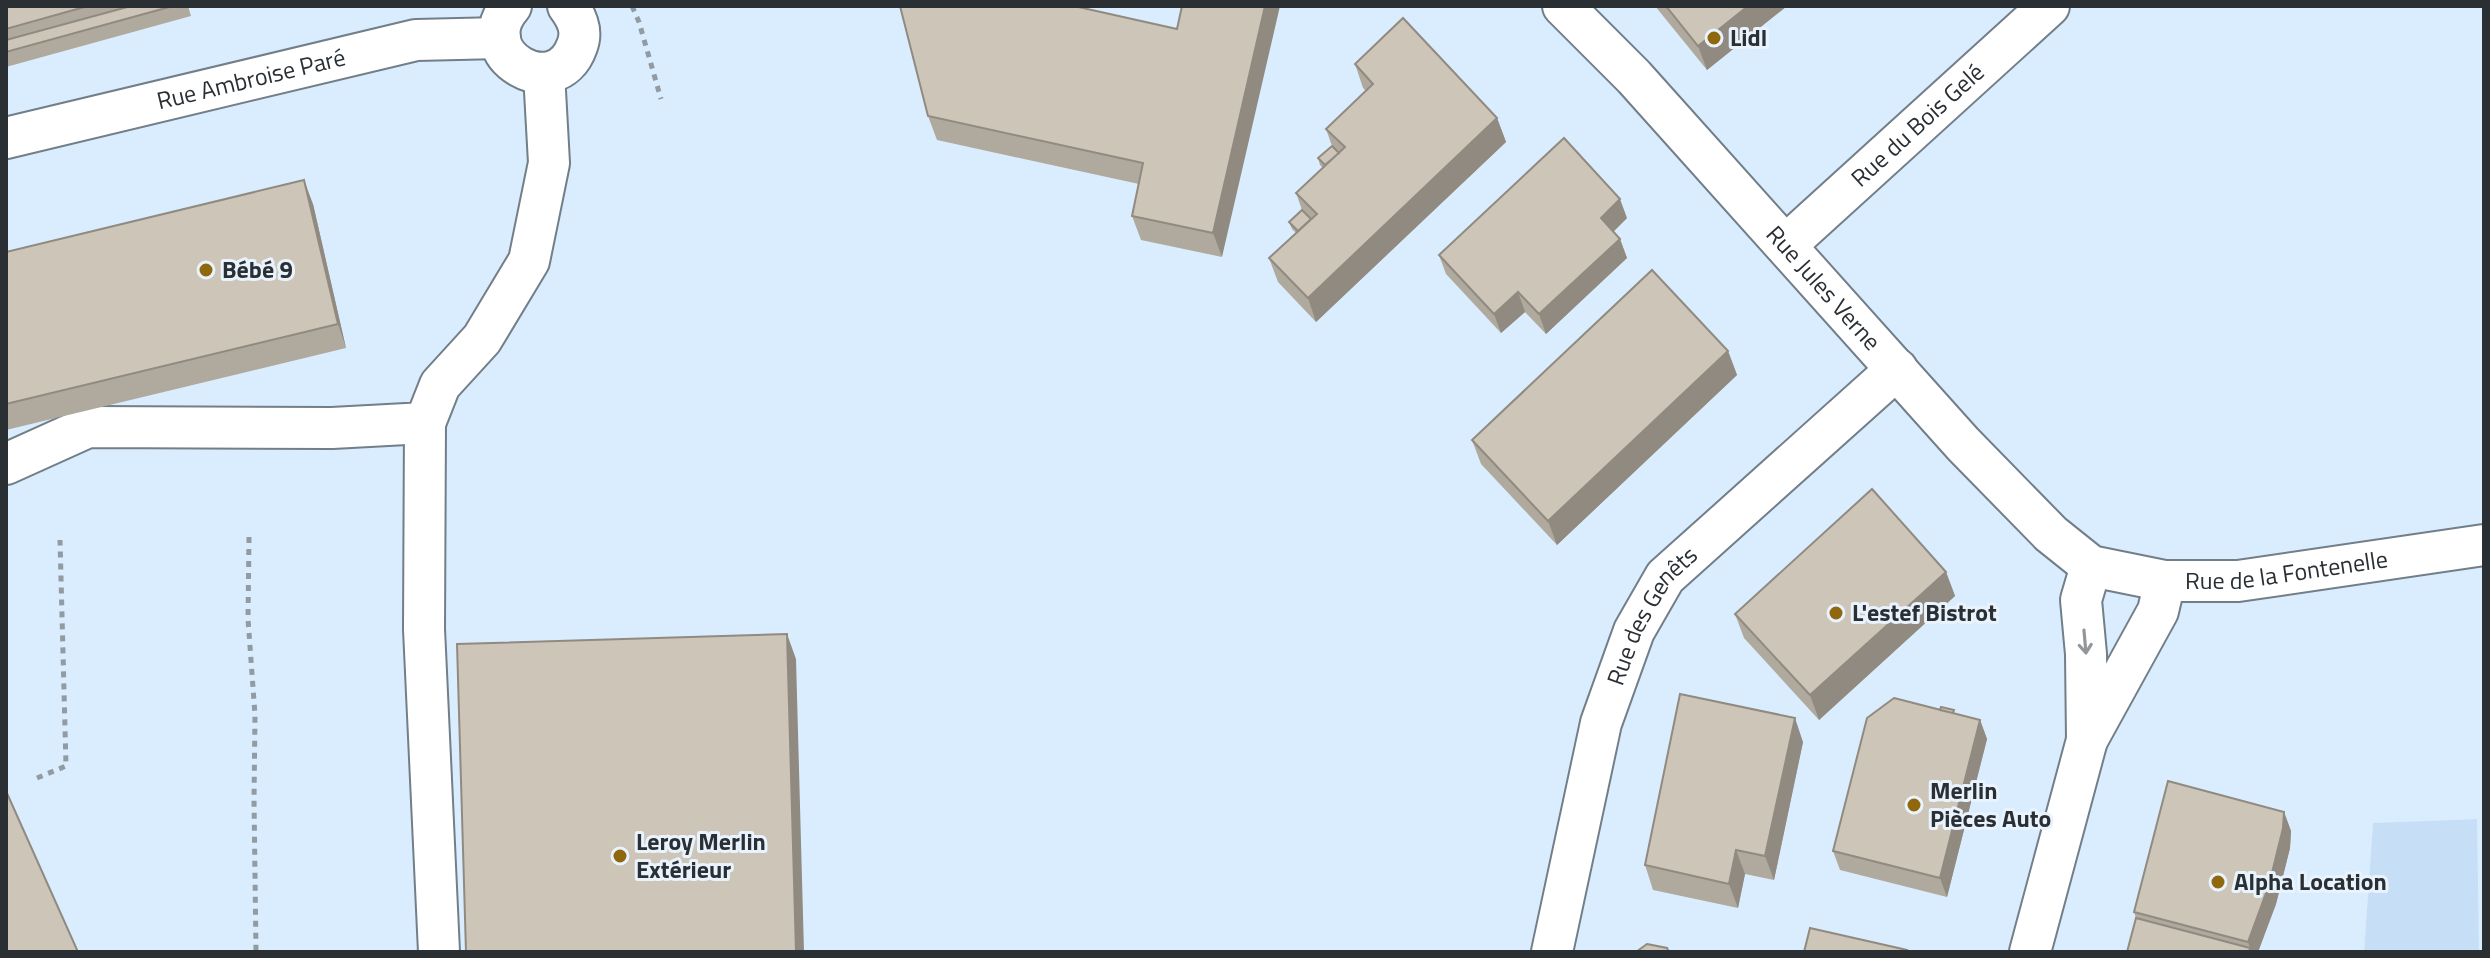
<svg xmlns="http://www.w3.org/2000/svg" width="2490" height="958" font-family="'Titillium Web',sans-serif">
<rect width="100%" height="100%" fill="#e9f3fd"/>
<path fill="#daedfe" d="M6,6H2484V952H2479L2476,819L2373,823L2364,952H6Z"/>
<path fill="#c6dff6" d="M2477,819L2479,952H2364L2373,823Z"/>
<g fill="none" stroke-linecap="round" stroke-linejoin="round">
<g stroke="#727e88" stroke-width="44">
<g id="minor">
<path d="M511,6C468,55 556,105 577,46C583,31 577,18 568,6"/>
<path id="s1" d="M1563,6L1634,77L1963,444L2051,534L2091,566L2165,581H2238L2484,545"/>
<path id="s2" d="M6,138L416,40L500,38"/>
<path id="s3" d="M1786,245L2049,6"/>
<path d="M425,423L424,629L439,952"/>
<path d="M6,464L88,427L332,428L425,423L440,385L482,339L529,261L549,163L544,73"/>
<path d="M2091,566L2081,600L2086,654L2087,740L2158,611L2165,581"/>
<path id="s4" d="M1552,952L1601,723L1634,631L1665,577L1897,369"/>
<path d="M2030,952L2087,740"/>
</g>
</g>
<path stroke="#929aa2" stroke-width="5" stroke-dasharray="6 6" stroke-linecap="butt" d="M632,6L639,22L661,99
M249,537L248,619L255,715L254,799L256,952
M37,778L66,766L60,540"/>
<use href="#minor" stroke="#fff" stroke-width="40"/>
</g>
<path fill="#b0a99d" d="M6,6H188L191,16L6,67Z
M1655,6H1787L1707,70Z
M1149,22L1222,257L1141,240L1132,216L1139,184L937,140L928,116Z
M1355,64L1497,118L1506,142L1316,322L1278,282L1269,258L1296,233L1292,229L1289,222L1302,210L1296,193L1323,168L1320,165L1318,158L1332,146L1326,129L1366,91L1363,88Z
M313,204L346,348L6,430V252Z
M1627,218L1613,232L1620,239L1627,258L1546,334L1525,312L1501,333L1446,274L1439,255Z
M1728,351L1737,375L1557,545L1481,464L1472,440Z
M1946,572L1955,596L1819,720L1744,638L1735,614Z
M1956,714L1980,720L1987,739L1947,897L1840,870L1833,851Z
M1803,742L1774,880L1745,874L1738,908L1653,890L1645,865Z
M2284,812L2291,831L2290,848L2276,904L2258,952H2127L2136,918L2134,912Z"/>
<path fill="#908a80" d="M1265,6H1280L1222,257L1213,233Z
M1748,6H1787L1707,70L1698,46Z
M1497,118L1506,142L1316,322L1308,298Z
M304,180L313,204L346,348L338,324Z
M1620,199L1627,218L1608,237L1601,218Z
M1620,239L1627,258L1546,334L1539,314Z
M1518,292L1525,312L1501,333L1494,314Z
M1728,351L1737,375L1557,545L1548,521Z
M1946,572L1955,596L1819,720L1810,695Z
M787,634L796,659L804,952H796Z
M1795,718L1803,742L1774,880L1765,856Z
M1980,720L1987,739L1947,897L1940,878Z
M2284,812L2291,831L2290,848L2276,904L2258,952H2249L2250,948L2248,942Z
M1736,850L1745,874L1738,908L1729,884Z"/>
<path fill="#cdc5b7" stroke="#908a80" stroke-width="2" d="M6,6H88L6,29Z
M131,6H173L6,52V40Z
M900,6H1074L1177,29L1182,6H1265L1213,233L1132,216L1143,163L928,116Z
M1666,6H1748L1698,46Z
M1403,18L1497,118L1308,298L1269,258L1317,214L1296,193L1345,147L1326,129L1373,84L1355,64Z
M1564,138L1620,199L1601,218L1620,239L1539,314L1518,292L1494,314L1439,255Z
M1332,146L1339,153L1325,165L1318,158Z
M304,180L338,324L6,404V252Z
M1302,210L1311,219L1298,231L1289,222Z
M1652,270L1728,351L1548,521L1472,440Z
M1872,489L1946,572L1810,695L1735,614Z
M787,634L796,952H466L457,644Z
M1680,694L1795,718L1765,856L1736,850L1729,884L1645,865Z
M1894,698L1980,720L1940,878L1833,851L1867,718Z
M1941,707L1954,710L1953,713L1940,710Z
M2168,781L2284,812L2283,828L2269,885L2248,942L2134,912Z
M6,791L78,952H6Z
M2136,918L2250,948L2249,952H2127Z
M1810,928L1907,950L1906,952H1804Z
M1647,944L1667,948L1669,952H1636Z"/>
<defs><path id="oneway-shaft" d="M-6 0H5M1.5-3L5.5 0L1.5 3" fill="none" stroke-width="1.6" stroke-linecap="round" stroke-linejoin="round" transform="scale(2)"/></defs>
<use stroke="#94979a" href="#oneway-shaft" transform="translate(2085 642) rotate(85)"/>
<g fill="#8f680d" stroke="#e9f3fd" stroke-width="3">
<circle cx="1714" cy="38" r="8"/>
<circle cx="206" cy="270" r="8"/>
<circle cx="1836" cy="613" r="8"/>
<circle cx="1914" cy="805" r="8"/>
<circle cx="620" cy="856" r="8"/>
<circle cx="2218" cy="882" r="8"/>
</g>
<g text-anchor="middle" stroke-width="6" stroke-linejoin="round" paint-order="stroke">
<g font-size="24" font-weight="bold" fill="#2a2f34" stroke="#e9f3fd" text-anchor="start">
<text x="1730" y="46">Lidl</text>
<text x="222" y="278">Bébé 9</text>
<text x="1852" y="621">L'estef Bistrot</text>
<text x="1930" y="799">Merlin<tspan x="1930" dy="28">Pièces Auto</tspan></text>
<text x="636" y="850">Leroy Merlin<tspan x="636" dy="28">Extérieur</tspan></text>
<text x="2234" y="890">Alpha Location</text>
</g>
<g font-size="24" fill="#2a2f34" stroke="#e9f3fd">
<text dy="8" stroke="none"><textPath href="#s2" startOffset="252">Rue Ambroise Paré</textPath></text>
<text dy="8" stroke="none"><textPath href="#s3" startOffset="178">Rue du Bois Gelé</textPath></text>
<text dy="8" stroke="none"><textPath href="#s1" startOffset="384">Rue Jules Verne</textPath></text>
<text dy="8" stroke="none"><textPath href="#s1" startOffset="968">Rue de la Fontenelle</textPath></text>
<text dy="8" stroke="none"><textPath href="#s4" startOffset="354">Rue des Genêts</textPath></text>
</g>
</g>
<rect width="2490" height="958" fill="none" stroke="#2a2f34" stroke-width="16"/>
</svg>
